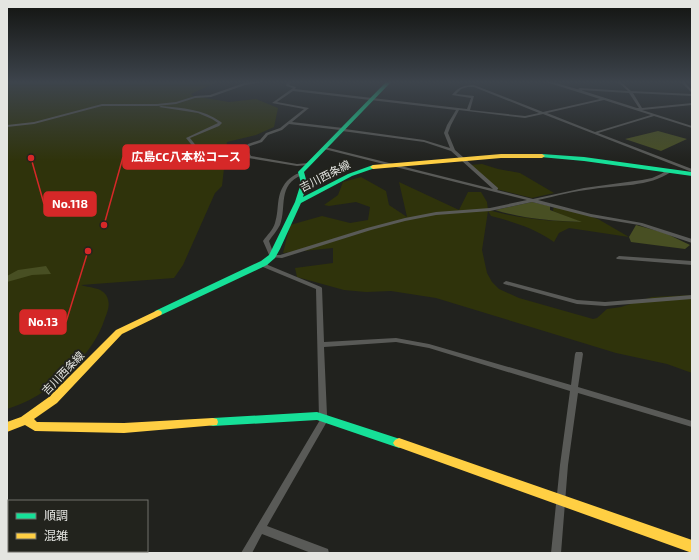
<svg xmlns="http://www.w3.org/2000/svg" width="699" height="560" font-family="'Exo 2','Noto Sans JP',sans-serif">
<rect width="100%" height="100%" fill="#21221e"/>
<path fill="#2f330b" d="M7,82H217L191,94L193,96L229,102L256,99L278,108L274,127L256,135L227,142L222,186L215,193L183,265L174,278L81,285C89,288 101,287 106,295C111,303 108,311 105,318C93,358 46,398 7,409Z
M482,164L498,169L520,173L554,193L532,198L496,189L469,165Z
M361,177L386,191L389,205L407,217L399,182L459,210L468,192H481L487,202L488,210C521,219 547,221 580,222L553,211L554,205L598,219L629,237L569,228L559,233L554,242C534,228 514,222 491,216L488,211L482,250L487,273L492,282L499,289L519,298L593,319L597,318L607,309L621,307L652,297L692,295V373L667,364L616,353L436,298L391,291L366,292L344,290L297,277L295,268L333,263V248L283,253L290,225L322,216L350,223L368,220L370,207L356,202L329,206L324,205L338,195L343,182Z"/>
<path fill="#484f23" d="M658,131L687,139L661,151L625,139Z
M532,202L550,206V210L582,222C551,221 524,219 495,210Z
M636,225L665,233L690,245L685,249L631,242L629,237Z
M46,266L51,274L32,275L7,282V276L18,270Z"/>
<g fill="none" stroke-linecap="round" stroke-linejoin="round">
<path fill="#484f23" fill-rule="evenodd" d="M7,514L9,515V532L7,531Z
M25,551H42V553H25Z"/>
<path fill="#595a57" fill-rule="evenodd" d="M251,82H261L245,85L211,97L195,98L176,104L157,106H102L34,124L7,127V125L34,122L102,104H157L176,102L195,96L210,95L244,83Z
M287,82H290L289,85L296,87L295,89L467,109L471,98L452,95C458,87 465,85 474,85L543,112L600,99L546,82H552L577,89L637,108H639L629,93L580,90L578,89L580,88L628,91L618,82H621L631,91L692,94V96L633,93L642,108L692,103V105L642,110L692,126V128L654,116L598,133L692,169V172L543,114L525,118L459,110L451,125L448,133L455,150L498,188V189L497,190L533,199L584,188L642,180L652,178L661,174L667,170H671V172C649,187 618,185 593,189C574,191 556,196 538,200L591,214L642,223L692,239V243L639,225L591,217L532,202L490,211L436,215L405,221L371,230L282,258L270,257L263,241C267,235 273,230 275,223C280,207 275,195 287,181C291,177 295,174 300,173L302,174V175C277,185 287,207 280,225C277,231 272,236 269,241L274,255H280L367,228L405,218L436,212L490,208L527,200L324,149V147H325L493,189L451,151L424,142L342,131L340,130L289,124L282,130L268,135L262,142L250,146L247,149L251,156L297,164L309,163L310,164L308,165L297,166L229,155L199,154L186,138L218,123L212,119L198,113L159,107L161,106C183,108 203,109 221,122L222,123L219,126L190,138L201,152L229,153L246,156L243,149L248,144L260,140L266,133L280,128L304,109L272,103L293,88L286,86ZM468,87H474L539,113L525,116L470,110L474,96L456,94L461,89ZM293,91L456,110L447,125L444,133L450,148L424,140L345,129L343,128L292,122L309,108L277,102ZM604,100L651,115L595,132L547,113Z
M681,82H684L692,90V93Z
M619,256L692,261V265L617,259L616,258Z
M264,261L266,262L268,265L321,287L322,288L324,342L396,338L429,344L571,385L575,354L576,352H582L583,354L578,387L692,421V427L578,393L568,465L561,553H551L560,465L570,391L429,348L396,342L324,347L327,415L329,418L267,526L328,549L329,553H311L262,534L252,553H241L320,420L319,418L316,289L263,267L261,263Z
M506,281L577,300L605,302L692,295V299L605,306L577,304L504,284L503,283Z"/>
<path fill="#16e098" fill-rule="evenodd" d="M386,82H391L304,172L307,183L303,197L348,174L373,165L375,166V168L352,176L301,203L280,249L275,258L267,265L161,315H155L154,313L155,311L261,261L269,255L272,249L295,202L301,183L298,172Z
M542,154L584,157L692,172V176L584,161L540,157L539,156Z
M317,412L403,440L405,443L403,446L399,448L317,420L213,426L209,425L208,422L209,419L213,418Z"/>
<path fill="#ffcf43" fill-rule="evenodd" d="M501,154H542L545,156L542,158H501L373,169L370,167L373,165Z
M158,310L161,311L162,313L161,315L122,334L57,403L34,419L37,422L124,423L213,418L217,419L218,422L217,425L124,433L35,431L25,425L7,432V422L21,417L49,397L116,330Z
M399,438L692,540V553L395,446L393,443L395,440Z"/>
</g>
<linearGradient id="sky" x2="0" y2="1"><stop stop-color="#121310"/><stop offset="0.51" stop-color="#3d444c"/><stop offset="1" stop-color="#3d444c" stop-opacity="0"/></linearGradient>
<rect width="699" height="161" fill="url(#sky)"/>
<g text-anchor="middle" stroke-width="4" stroke-linejoin="round" paint-order="stroke">
<g font-size="11" fill="#e4e5e1" stroke="#22231d">
<text transform="translate(325 176) rotate(-27)" y="4">吉川西条線</text>
<text transform="translate(63 373) rotate(-46)" y="4">吉川西条線</text>
</g>
</g>
<path fill="none" stroke="#d62828" stroke-width="1.5" d="M104 225L123 157M31 158L44 204M88 251L66 322"/>
<g fill="#d62828" stroke="#22231d" stroke-width="1.5">
<circle cx="104" cy="225" r="4"/>
<circle cx="31" cy="158" r="4"/>
<circle cx="88" cy="251" r="4"/>
</g>
<g fill="#d62828" stroke="#d62828" stroke-width="1.5">
<rect x="123" y="145" width="126" height="24" rx="4"/>
<rect x="44" y="192" width="52" height="24" rx="4"/>
<rect x="20" y="310" width="46" height="24" rx="4"/>
</g>
<g font-size="12" text-anchor="middle" font-weight="bold" fill="#fff">
<text x="186" y="161">広島CC八本松コース</text>
<text x="70" y="208">No.118</text>
<text x="43" y="326">No.13</text>
</g>
<rect width="699" height="560" fill="none" stroke="#e4e5e1" stroke-width="16"/>
<rect x="8" y="500" width="140" height="52" fill="#22231d" stroke="#70716b"/>
<rect x="16" y="513" width="20" height="6" fill="#16e098" stroke="#70716b"/>
<text x="44" y="520" font-size="12" fill="#e4e5e1">順調</text>
<rect x="16" y="533" width="20" height="6" fill="#ffcf43" stroke="#70716b"/>
<text x="44" y="540" font-size="12" fill="#e4e5e1">混雑</text>
</svg>
